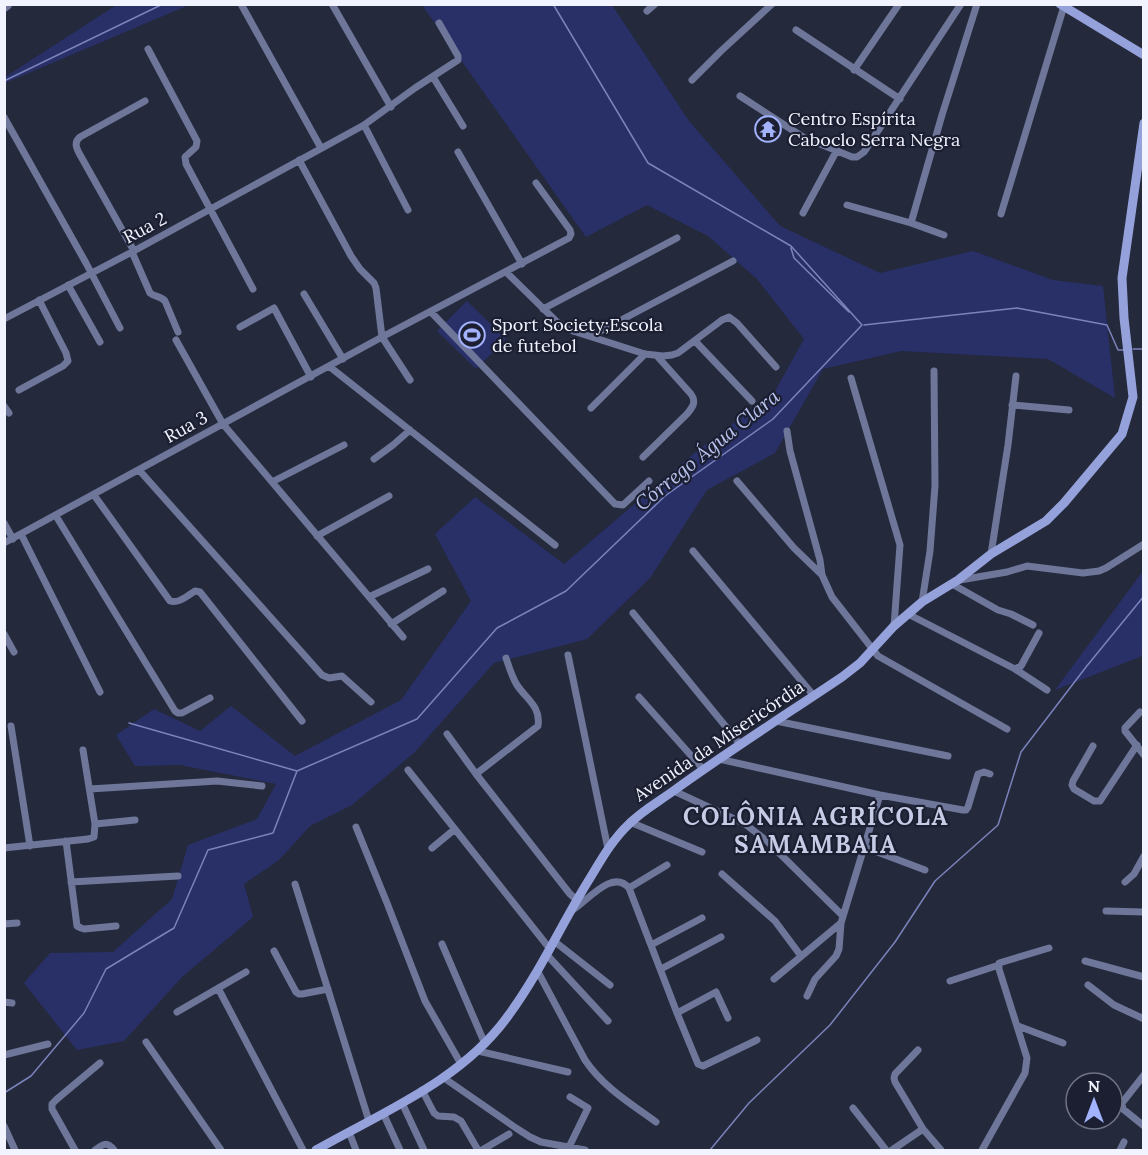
<svg xmlns="http://www.w3.org/2000/svg" width="1148" height="1155" font-family="Lora,serif">
<rect width="100%" height="100%" fill="#24293b"/>
<path fill="#293068" d="M118,4L189,5L5,83V77Z
M422,5H612L689,121L780,226L880,273L973,251L1053,280L1103,286L1115,398L1048,359L901,351L823,369L775,453L707,490L650,578L587,639L494,663L415,752L352,805L310,826L279,860L244,884L253,917L182,977L124,1041L77,1050L24,983L50,953L113,952L172,899L188,845L257,819L276,784L180,765L135,766L116,735L154,709L200,731L231,706L295,756L401,700L471,601L435,534L475,497L564,564L698,450L774,393L804,339L757,279L708,236L647,205L586,237Z
M467,301L506,339L476,369L437,331Z
M1143,571L1144,652L1140,657L1055,690Z"/>
<g fill="none" stroke-linecap="round" stroke-linejoin="round">
<path stroke="#7b83bc" stroke-width="1.5" d="M4,81L163,4
M791,248L794,258L849,312
M864,325L1017,308L1107,325L1118,350H1125
M1133,349H1144
M129,723L297,771L417,719L497,628L566,591L665,496L773,419L862,325L791,246L648,163L553,4
M4,1093L31,1076L84,1013L106,969L174,928L208,850L273,833L297,771
M710,1150L749,1103L830,1025L895,942L935,881L998,825L1021,752L1086,667L1144,596"/>
<path stroke="#6e769a" stroke-width="7" d="M241,4L321,148
M332,4L391,107
M4,9L8,6
M647,11L655,4
M796,30L900,99
M148,49L197,141L196,147L185,157L186,164L253,289
M854,70L899,4
M433,77L463,126
M692,80L721,51L772,4
M740,96L803,137L852,157H857L864,152L961,4
M4,117L86,263L120,328
M364,125L408,210
M458,152L522,264
M299,160L351,256L360,269L374,283L376,288L382,337L410,380
M847,205L911,223L944,235
M803,213L837,150
M1001,214L1064,6
M911,223L942,115L977,4
M134,251L79,153C76,147 74,142 80,137L145,101
M132,252L150,293C155,297 161,296 165,301L178,332
M506,272L557,322L573,331L645,354L663,356L672,355L678,353L722,320L729,317L737,323L776,367
M68,285L100,342
M304,294L343,359
M543,309L677,238
M431,312L615,504L623,505L649,481
M4,319L132,252L364,125L415,88L458,60V56L439,23
M240,327L274,308L311,377
M591,336L733,261
M176,340L223,424L403,637
M695,341L752,401
M330,367L555,545
M851,378L900,545L894,626
M19,390L63,366L68,361L66,353L39,300
M1012,405L1069,410
M4,406L9,413
M591,408L645,354
M787,431L790,451L820,560L822,575L832,597L878,656L1007,729
M643,457L687,414C692,408 697,402 691,394L657,356
M374,459L393,445L410,430
M139,470L322,675L329,678L342,676L371,702
M737,481L794,548L822,575
M272,482L344,445
M94,495L170,601C179,604 188,595 195,591L200,592L302,721
M56,516L175,711L178,713H182L210,698
M4,523L13,539
M21,534L100,692
M317,536L389,496
M4,543L382,337L569,238L571,234L570,230L536,183
M693,551L814,696
M991,554L1008,445L1016,376
M960,580L1007,572L1027,566L1083,573L1099,571L1106,568L1144,544
M952,584L998,610L1011,614L1033,625
M369,597L428,569
M922,602L930,551L935,486L934,371
M633,613L740,744
M908,614L1015,669L1047,690
M391,624L443,591
M4,634L14,652
M568,655L608,849
M1015,669L1021,666L1039,633
M639,697L703,769
M1140,712L1125,728V731L1144,755
M776,721L948,756
M11,726L30,846
M447,734L476,774L570,894L577,900
M1093,746L1073,781L1072,785L1074,789L1094,801H1100L1137,745
M719,759L880,795L963,810H966L968,807L978,774L984,772L990,774
M408,770L550,949
M476,774L538,726C541,706 526,699 517,685C512,677 509,667 506,658
M90,789L217,781L262,786
M674,791L745,824L767,841L843,916
M630,822L702,852
M95,824L135,820
M356,827L387,903L425,1001L461,1064
M66,841L77,926L81,928L84,929L116,926
M864,847L925,870
M4,848L88,839L94,837L95,824L83,750
M432,848L455,829
M722,874L775,921L801,956
M71,882L178,876
M1125,882L1134,874L1144,856
M295,884L369,1121
M629,888L667,865
M571,911C587,902 612,868 629,888L677,1013L698,1064L703,1066L757,1040
M1106,911L1144,912
M4,924L17,923
M554,941L610,985
M442,944L485,1044
M651,945L702,918
M274,951L296,992L299,994H302L328,989
M547,955L608,1021
M1085,961L1144,977
M661,969L721,937
M538,972L585,1060C603,1087 630,1103 656,1122
M774,979L841,923
M950,981L999,965
M1088,985L1114,1005L1144,1019
M218,988L303,1150
M807,996L815,979L836,956L839,949L841,923L880,795
M4,1002L12,1003
M177,1012L246,972
M677,1013L716,992L728,1018
M1018,1026L1063,1043
M146,1042L221,1150
M918,1050L895,1074L894,1078L895,1082L923,1129L941,1150
M478,1051L568,1072
M4,1055L48,1044
M1144,1075L1122,1103L1123,1109L1144,1126
M444,1078L516,1128L530,1137L541,1142L585,1150
M422,1090L434,1113L438,1116L454,1117L461,1121L478,1150
M402,1103L424,1150
M853,1108L886,1150
M383,1113L400,1150
M4,1126L15,1150
M349,1132L356,1150
M569,1147L588,1108L570,1097
M75,1150L52,1109V1104L57,1099L100,1063
M95,1150C103,1144 107,1141 114,1150
M482,1150L509,1134
M892,1150L923,1129
M982,1150L1025,1073L1027,1058L999,969V963L1049,948
M1120,1150L1124,1142"/>
<path stroke="#95a1da" stroke-width="9" d="M1060,4L1144,55
M316,1150C383,1112 462,1080 508,1016C539,974 560,927 587,883C600,862 611,841 629,824C644,809 660,801 676,789C730,750 787,714 842,677L860,663L894,626L922,602L958,580L991,554L1046,521L1064,503L1122,434L1133,397L1124,318L1122,278L1144,123"/>
</g>
<defs>
<g id="temple-ring" transform="scale(1.35)"><circle r="9.5" fill="#1b1f31" stroke="#a2b2fd" stroke-width="1.5"/><path d="M0-6L5-2H3V0L6.5 2.5H4V6H1.5V3h-3V6H-4V2.5H-6.5L-3 0V-2H-5Z" fill="#a2b2fd"/></g>
<g id="stadium-ring" transform="scale(1.35)"><circle r="9.5" fill="#1b1f31" stroke="#a2b2fd" stroke-width="1.5"/><path d="M0-5a6.5 5 0 1 0 0 10a6.5 5 0 1 0 0-10ZM-3.5-1.8h7v3.6h-7Z" fill="#a2b2fd"/></g>
</defs>
<g fill-rule="evenodd">
<use href="#temple-ring" x="768" y="129"/>
<use href="#stadium-ring" x="472" y="335"/>
</g>
<g text-anchor="middle" stroke-width="4.5" stroke-linejoin="round" paint-order="stroke">
<g font-size="18" fill="#f1f4fe" stroke="#1b1f31" text-anchor="start">
<text x="788" y="125">Centro Espírita<tspan x="788" dy="21">Caboclo Serra Negra</tspan></text>
<text x="492" y="331">Sport Society;Escola<tspan x="492" dy="21">de futebol</tspan></text>
</g>
<g font-size="18" fill="#f1f4fe" stroke="#1b1f31">
<text transform="translate(145 228) rotate(-28)" y="6">Rua 2</text>
<text transform="translate(186 427) rotate(-29)" y="6">Rua 3</text>
<text transform="translate(719 741) rotate(-34)" y="6">Avenida da Misericórdia</text>
</g>
<g font-size="20" font-style="italic" fill="#b8c2ed" stroke="#1b1f31">
<text transform="translate(707 450) rotate(-39)" y="7">Córrego Água Clara</text>
</g>
<g font-size="24" font-weight="bold" letter-spacing="1.5" fill="#c6cce5" stroke="#1b1f31">
<text x="816" y="825">COLÔNIA AGRÍCOLA<tspan x="816" dy="28">SAMAMBAIA</tspan></text>
</g>
</g>
<rect width="1148" height="1155" fill="none" stroke="#f1f4fe" stroke-width="12"/>
<g transform="translate(1094 1101)"><circle r="28" fill="#1b1f31" stroke="#717483" stroke-width="1.5"/>
<path d="M0-4.5L10 22L0 15L-10 22Z" fill="#a2b2fd"/>
<text y="-9" font-size="16" font-weight="bold" text-anchor="middle" fill="#f1f4fe">N</text>
</g>
</svg>
